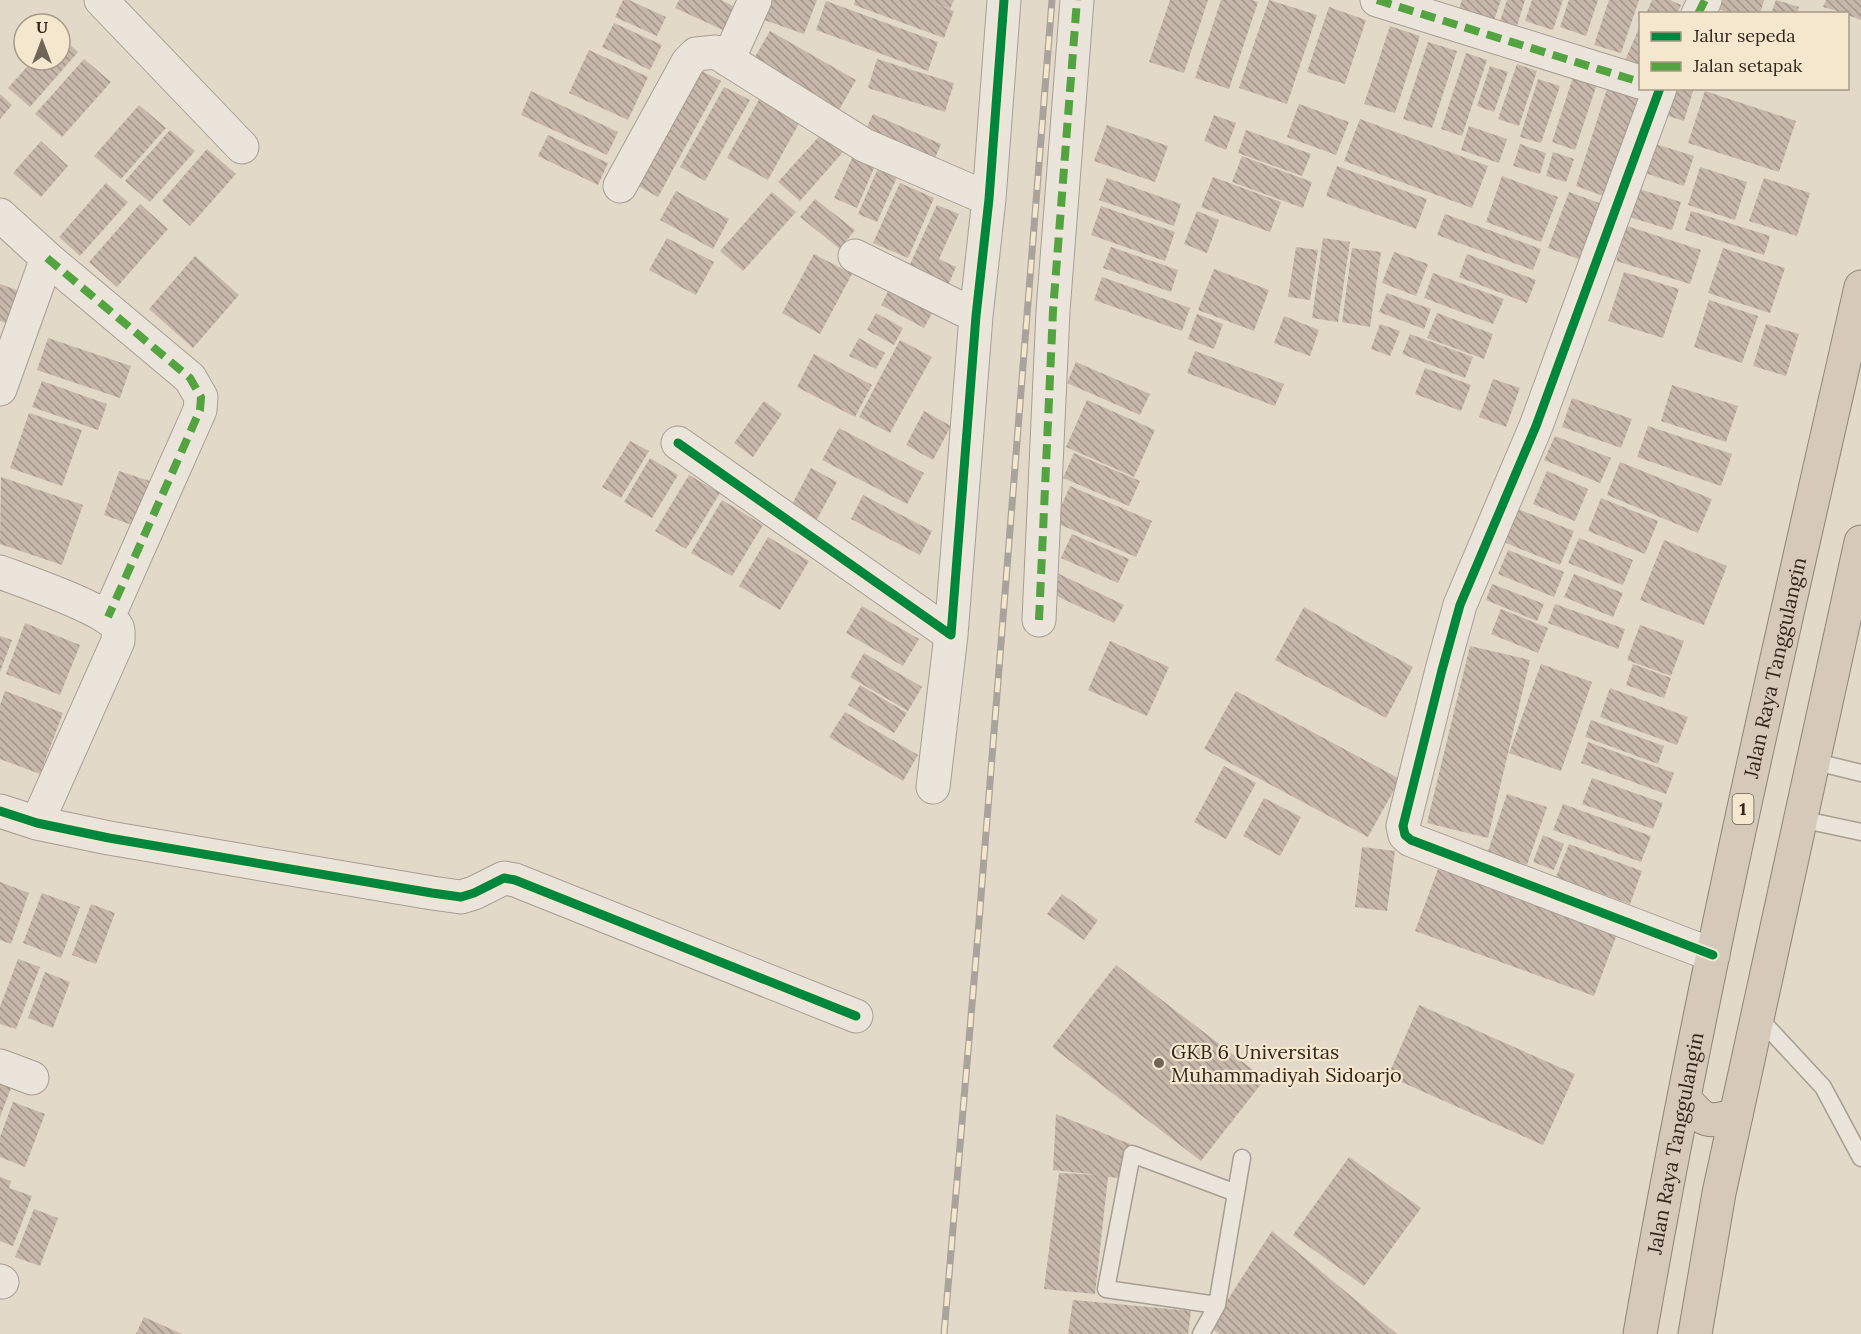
<svg xmlns="http://www.w3.org/2000/svg" width="1861" height="1334" font-family="Lora,serif">
<defs>
<pattern id="building-back-hatch" width="6" height="6" patternUnits="userSpaceOnUse" patternTransform="scale(1.5)"><rect width="6" height="6" fill="#c6b7aa"/><path d="M-1 5l2 2M0 0l6 6M5-1l2 2" fill="none" stroke="#a2958a"/></pattern>
</defs>
<rect width="100%" height="100%" fill="#e2d9c8"/>
<path fill="url(#building-back-hatch)" d="M623,0H629L666,17L657,36L615,17Z
M679,0H721L735,7L723,30L675,8Z
M772,0H817L804,34L764,20Z
M855,0H954L950,9L927,1L954,11L944,38L854,5Z
M1170,0H1208L1184,73L1149,62Z
M1221,0H1252L1258,2L1229,89L1195,78Z
M1269,0L1317,15L1287,104L1239,88Z
M1462,0H1501L1492,26L1457,15Z
M1507,0H1525L1517,26L1500,21Z
M1532,0H1563L1553,30L1525,21Z
M1569,0H1598L1586,36L1560,27Z
M1609,0H1639L1621,53L1594,45Z
M1652,0H1670L1681,5L1677,14H1646Z
M1712,0H1764L1760,14H1732L1710,6Z
M1776,0L1799,7L1797,14H1771Z
M1826,0H1861V20L1848,15V14L1823,7Z
M826,1L938,42L928,71L816,30Z
M1329,7L1366,20L1345,84L1307,72Z
M614,23L662,45L650,70L602,47Z
M1390,26L1420,36L1395,113L1364,104Z
M1640,26V73L1623,65Z
M770,31L856,80L838,112L752,62Z
M60,36L78,52L30,107L8,88L33,60H60Z
M1428,42L1457,51L1432,128L1403,119Z
M589,50L648,77L628,120L569,93Z
M1466,53L1487,60L1462,136L1441,129Z
M84,59L111,82L62,137L35,114Z
M877,59L954,83L945,112L868,88Z
M1517,64L1537,71L1519,126L1498,119Z
M1490,66L1508,72L1494,112L1477,106Z
M696,68L721,81L658,197L633,183Z
M1575,71L1599,78L1575,150L1552,142Z
M1538,79L1560,86L1541,143L1520,137Z
M724,87L750,100L705,181L680,167Z
M1670,88H1694L1684,121L1662,114Z
M1607,89L1638,99L1606,197L1576,186Z
M531,91L618,132L607,155L521,115Z
M1705,91L1796,121L1779,172L1688,143Z
M0,94L12,105L0,119Z
M762,94L803,116L768,180L727,158Z
M1299,104L1349,122L1336,155L1287,137Z
M139,105L166,128L121,179L94,156Z
M873,114L941,144L931,168L862,138Z
M1214,115L1236,123L1226,150L1204,141Z
M1360,119L1488,166L1472,208L1344,161Z
M1107,125L1168,146L1155,182L1094,161Z
M1469,126L1507,139L1499,163L1461,150Z
M170,130L195,151L150,202L125,181Z
M1246,130L1311,154L1302,176L1238,153Z
M823,132L844,151L800,201L778,182Z
M548,135L608,163L598,185L538,156Z
M41,141L68,166L41,197L13,173Z
M1652,143L1694,156L1684,186L1642,172Z
M1520,144L1546,153L1540,174L1513,166Z
M207,149L236,174L190,226L162,201Z
M1553,152L1574,159L1566,182L1546,176Z
M853,156L875,166L857,208L834,198Z
M1242,156L1312,182L1303,208L1232,182Z
M879,166L898,175L877,222L858,214Z
M1337,166L1427,199L1416,229L1326,196Z
M1700,167L1747,182L1735,220L1688,205Z
M1502,176L1558,197L1541,242L1486,222Z
M1213,177L1281,202L1270,232L1201,207Z
M1107,178L1181,204L1174,226L1099,200Z
M1764,178L1810,193L1797,236L1749,221Z
M106,183L128,202L80,256L59,237Z
M900,183L934,198L908,258L873,243Z
M1639,189L1681,202L1672,230L1629,217Z
M676,191L729,219L713,249L660,220Z
M772,192L796,212L743,271L720,251Z
M1569,192L1605,205L1584,261L1548,248Z
M815,199L855,230L840,249L800,217Z
M140,204L168,229L117,287L89,262Z
M937,205L959,214L939,259L956,267L946,290L906,273Z
M1101,206L1175,232L1165,261L1091,235Z
M1197,211L1219,220L1207,253L1184,244Z
M1691,211L1770,236L1764,255L1685,230Z
M1445,214L1541,249L1533,270L1437,235Z
M1627,226L1701,250L1690,284L1616,261Z
M667,238L714,262L696,295L649,270Z
M1323,238L1350,242L1338,322L1312,318Z
M1111,247L1178,270L1171,292L1103,268Z
M1296,247L1318,250L1310,300L1288,297Z
M1352,248L1381,252L1370,327L1342,322Z
M1723,248L1785,268L1770,313L1708,293Z
M1394,252L1428,264L1416,296L1382,283Z
M814,254L852,274L820,334L782,313Z
M1467,254L1536,280L1527,303L1459,277Z
M195,256L239,295L193,348L149,309Z
M1214,269L1269,290L1254,331L1198,310Z
M1624,272L1679,289L1663,338L1608,321Z
M1433,273L1504,299L1493,324L1424,298Z
M1102,277L1190,308L1182,331L1094,300Z
M0,284L22,292L11,325L0,321Z
M892,284L935,308L924,328L881,305Z
M1387,293L1431,309L1424,329L1379,312Z
M1709,300L1758,316L1742,363L1694,347Z
M876,313L903,328L894,345L867,330Z
M1437,313L1493,334L1484,359L1427,338Z
M1197,314L1223,324L1214,349L1188,339Z
M1284,316L1319,330L1310,356L1274,343Z
M1380,324L1400,331L1390,356L1371,349Z
M1766,324L1799,334L1786,376L1753,366Z
M1410,334L1473,357L1465,378L1402,354Z
M48,338L131,366L120,398L37,370Z
M859,338L885,353L876,369L849,356Z
M900,340L932,357L890,433L859,417Z
M1195,351L1284,384L1275,406L1187,373Z
M814,354L872,385L855,417L797,387Z
M1076,362L1150,394L1140,415L1067,383Z
M1425,368L1471,385L1461,411L1415,394Z
M1493,379L1520,388L1506,427L1479,417Z
M42,381L107,404L98,430L32,407Z
M1672,385L1738,406L1726,442L1661,421Z
M1572,398L1632,419L1621,448L1562,427Z
M1087,400L1155,430L1134,477L1066,447Z
M764,401L782,414L753,457L734,443Z
M924,411L951,426L933,460L906,445Z
M29,413L82,430L62,486L10,468Z
M1648,426L1732,454L1721,486L1637,457Z
M839,428L924,473L907,504L822,460Z
M1555,436L1611,458L1600,483L1544,460Z
M630,441L649,451L621,498L602,487Z
M1074,453L1140,481L1129,506L1063,478Z
M650,458L678,475L652,518L624,502Z
M1620,462L1712,499L1698,533L1607,495Z
M811,468L837,482L814,525L788,512Z
M119,471L162,485L146,530L104,515Z
M1547,471L1588,489L1575,521L1533,504Z
M689,475L720,493L686,549L655,531Z
M1,477L83,505L62,565L0,544Z
M1070,486L1152,521L1136,557L1054,522Z
M863,495L932,531L920,555L851,519Z
M1601,498L1658,521L1645,554L1588,531Z
M722,500L763,525L732,576L691,553Z
M1515,508L1574,531L1560,565L1501,541Z
M1072,534L1129,559L1118,583L1061,558Z
M768,537L809,561L780,610L739,586Z
M1579,538L1633,560L1623,585L1568,563Z
M1664,540L1727,566L1704,625L1640,600Z
M1508,550L1564,572L1554,597L1498,574Z
M1053,571L1124,605L1114,623L1044,590Z
M1574,574L1623,593L1613,617L1564,597Z
M1492,584L1544,604L1537,621L1486,600Z
M1555,604L1625,629L1618,649L1548,623Z
M862,606L919,639L903,666L846,633Z
M1304,607L1413,667L1386,718L1275,660Z
M1501,609L1548,628L1538,653L1491,634Z
M25,623L80,645L60,695L6,674Z
M1640,625L1684,641L1671,676L1627,660Z
M0,636L12,640L0,672Z
M1110,641L1169,667L1147,716L1088,690Z
M1470,646L1530,660L1488,838L1427,823Z
M864,653L922,687L908,711L850,677Z
M1541,664L1592,682L1561,771L1509,753Z
M1633,664L1671,678L1664,698L1626,685Z
M860,685L907,713L894,733L848,705Z
M1610,688L1688,717L1677,745L1600,717Z
M5,691L63,713L40,774L0,759V705Z
M1236,691L1400,779L1368,837L1204,749Z
M845,712L918,755L903,781L829,737Z
M1591,720L1664,746L1658,764L1585,737Z
M1588,742L1674,773L1666,794L1581,763Z
M1224,766L1256,783L1226,839L1194,822Z
M1592,778L1663,803L1653,829L1582,804Z
M1507,794L1547,807L1527,865L1488,851Z
M1264,798L1301,817L1280,856L1243,836Z
M1563,804L1651,836L1641,862L1553,830Z
M1543,835L1564,844L1554,870L1533,862Z
M1569,844L1642,871L1630,904L1556,877Z
M1362,847L1395,851L1387,911L1355,907Z
M1441,861L1620,926L1594,996L1415,931Z
M0,882L29,893L11,944L0,940Z
M42,893L80,907L61,958L23,943Z
M1062,894L1098,920L1084,940L1047,914Z
M91,904L115,913L96,964L72,955Z
M18,959L40,967L16,1029L0,1024V1007Z
M1116,965L1265,1079L1201,1161L1052,1047Z
M45,972L70,982L53,1028L28,1018Z
M1419,1005L1575,1074L1543,1145L1388,1076Z
M0,1084L11,1088L0,1117Z
M13,1102L45,1114L25,1167L0,1157V1137Z
M1056,1114L1130,1144L1120,1178L1108,1177L1095,1294L1044,1289L1059,1173L1098,1175L1053,1170Z
M1349,1157L1421,1208L1364,1286L1293,1235Z
M0,1177L11,1181L9,1188L32,1196L13,1246L0,1241Z
M34,1209L58,1218L40,1266L15,1257Z
M1272,1231L1397,1334H1219L1210,1327Z
M1073,1300L1191,1311L1188,1334H1068Z
M144,1317L182,1334H136Z"/>
<g fill="none" stroke-linecap="round" stroke-linejoin="round">
<g stroke="#a79e92" stroke-width="19">
<path id="lane" d="M1812,761L1861,773
M1800,819L1861,832
M1758,1017L1823,1087L1861,1158
M1217,1305L1106,1289L1132,1154L1236,1193
M1201,1334L1217,1305L1242,1158"/>
</g>
<g stroke="#a79e92" stroke-width="35">
<path id="street" d="M101,0L242,147
M1377,0L1640,82
M1698,14L1705,0
M728,60L755,0
M1660,88L1536,426L1460,605L1442,670L1403,826L1405,835L1411,840L1713,955
M620,186L688,62L696,54L716,52L864,145L989,199
M0,215L47,258L190,378L201,397L200,410L108,617
M855,256L976,316
M0,389L47,258
M678,443L951,635L976,316L989,199L1004,0
M0,572C21,580 109,610 117,627C119,631 118,637 118,641L37,823
M1039,620L1053,311L1077,0
M933,787L951,635
M0,811L37,823L109,838L432,893L461,897L474,893L504,878L515,880L856,1016
M0,1066L32,1078
M0,1281L2,1282"/>
</g>
<g stroke="#8c8479" stroke-width="35">
<g id="highway">
<path d="M1684,1099C1705,1121 1705,1124 1736,1115"/>
<path id="s1" d="M1640,1334C1701,982 1782,635 1861,287"/>
<path d="M1695,1334L1719,1193L1861,542"/>
</g>
</g>
<use href="#lane" stroke="#eae4db" stroke-width="16"/>
<use href="#street" stroke="#eae4db" stroke-width="33"/>
<use href="#highway" stroke="#d5c9ba" stroke-width="33"/>
<g stroke="#a9a39c" stroke-width="7">
<path id="rail" d="M944,1334L978,934L1052,0"/>
</g>
<use href="#rail" stroke="#f4e7ce" stroke-width="4.5" stroke-dasharray="14" stroke-linecap="butt"/>
<path stroke="#53a341" stroke-width="8" stroke-dasharray="15 8" stroke-linecap="butt" d="M1377,0L1640,82
M1698,14L1705,0
M47,258L190,378L201,397L200,410L108,617
M1039,620L1053,311L1077,0"/>
<g stroke="#f4e7ce" stroke-width="13">
<path id="cycleway" d="M1660,88L1536,426L1460,605L1442,670L1403,826L1405,835L1411,840L1713,955
M678,443L951,635L976,316L989,199L1004,0
M0,811L37,823L109,838L432,893L461,897L474,893L504,878L515,880L856,1016"/>
</g>
<use href="#cycleway" stroke="#00873e" stroke-width="9"/>
</g>
<circle fill="#716558" stroke="#f4e7ce" stroke-width="2" cx="1159" cy="1063" r="6"/>
<g text-anchor="middle" stroke-width="4.5" stroke-linejoin="round" paint-order="stroke">
<rect fill="#f4e7ce" stroke="#6e6051" stroke-width="1.5" x="1732.5" y="794" width="21" height="30" rx="4.5"/>
<g font-size="18" font-weight="bold" fill="#34261c">
<text x="1743" y="815">1</text>
</g>
<g font-size="20" fill="#34261c" stroke="#f4e7ce">
<text dy="7" stroke="none"><textPath href="#s1" startOffset="680">Jalan Raya Tanggulangin</textPath></text>
<text dy="7" stroke="none"><textPath href="#s1" startOffset="194">Jalan Raya Tanggulangin</textPath></text>
</g>
<g font-size="20" fill="#34261c" stroke="#f4e7ce" text-anchor="start">
<text x="1171" y="1059">GKB 6 Universitas<tspan x="1171" dy="23">Muhammadiyah Sidoarjo</tspan></text>
</g>
</g>
<rect x="1639" y="12" width="210" height="78" fill="#f4e7ce" stroke="#a79a87" stroke-width="1.5"/>
<rect x="1651" y="32" width="30" height="9" fill="#00873e" stroke="#a79a87" stroke-width="1.5"/>
<text x="1693" y="42" font-size="18" fill="#34261c">Jalur sepeda</text>
<rect x="1651" y="62" width="30" height="9" fill="#53a341" stroke="#a79a87" stroke-width="1.5"/>
<text x="1693" y="72" font-size="18" fill="#34261c">Jalan setapak</text>
<g transform="translate(42 42)"><circle r="28" fill="#f4e7ce" stroke="#a79a87" stroke-width="1.5"/>
<path d="M0-4.5L10 22L0 15L-10 22Z" fill="#716558"/>
<text y="-9" font-size="16" font-weight="bold" text-anchor="middle" fill="#34261c">U</text>
</g>
</svg>
